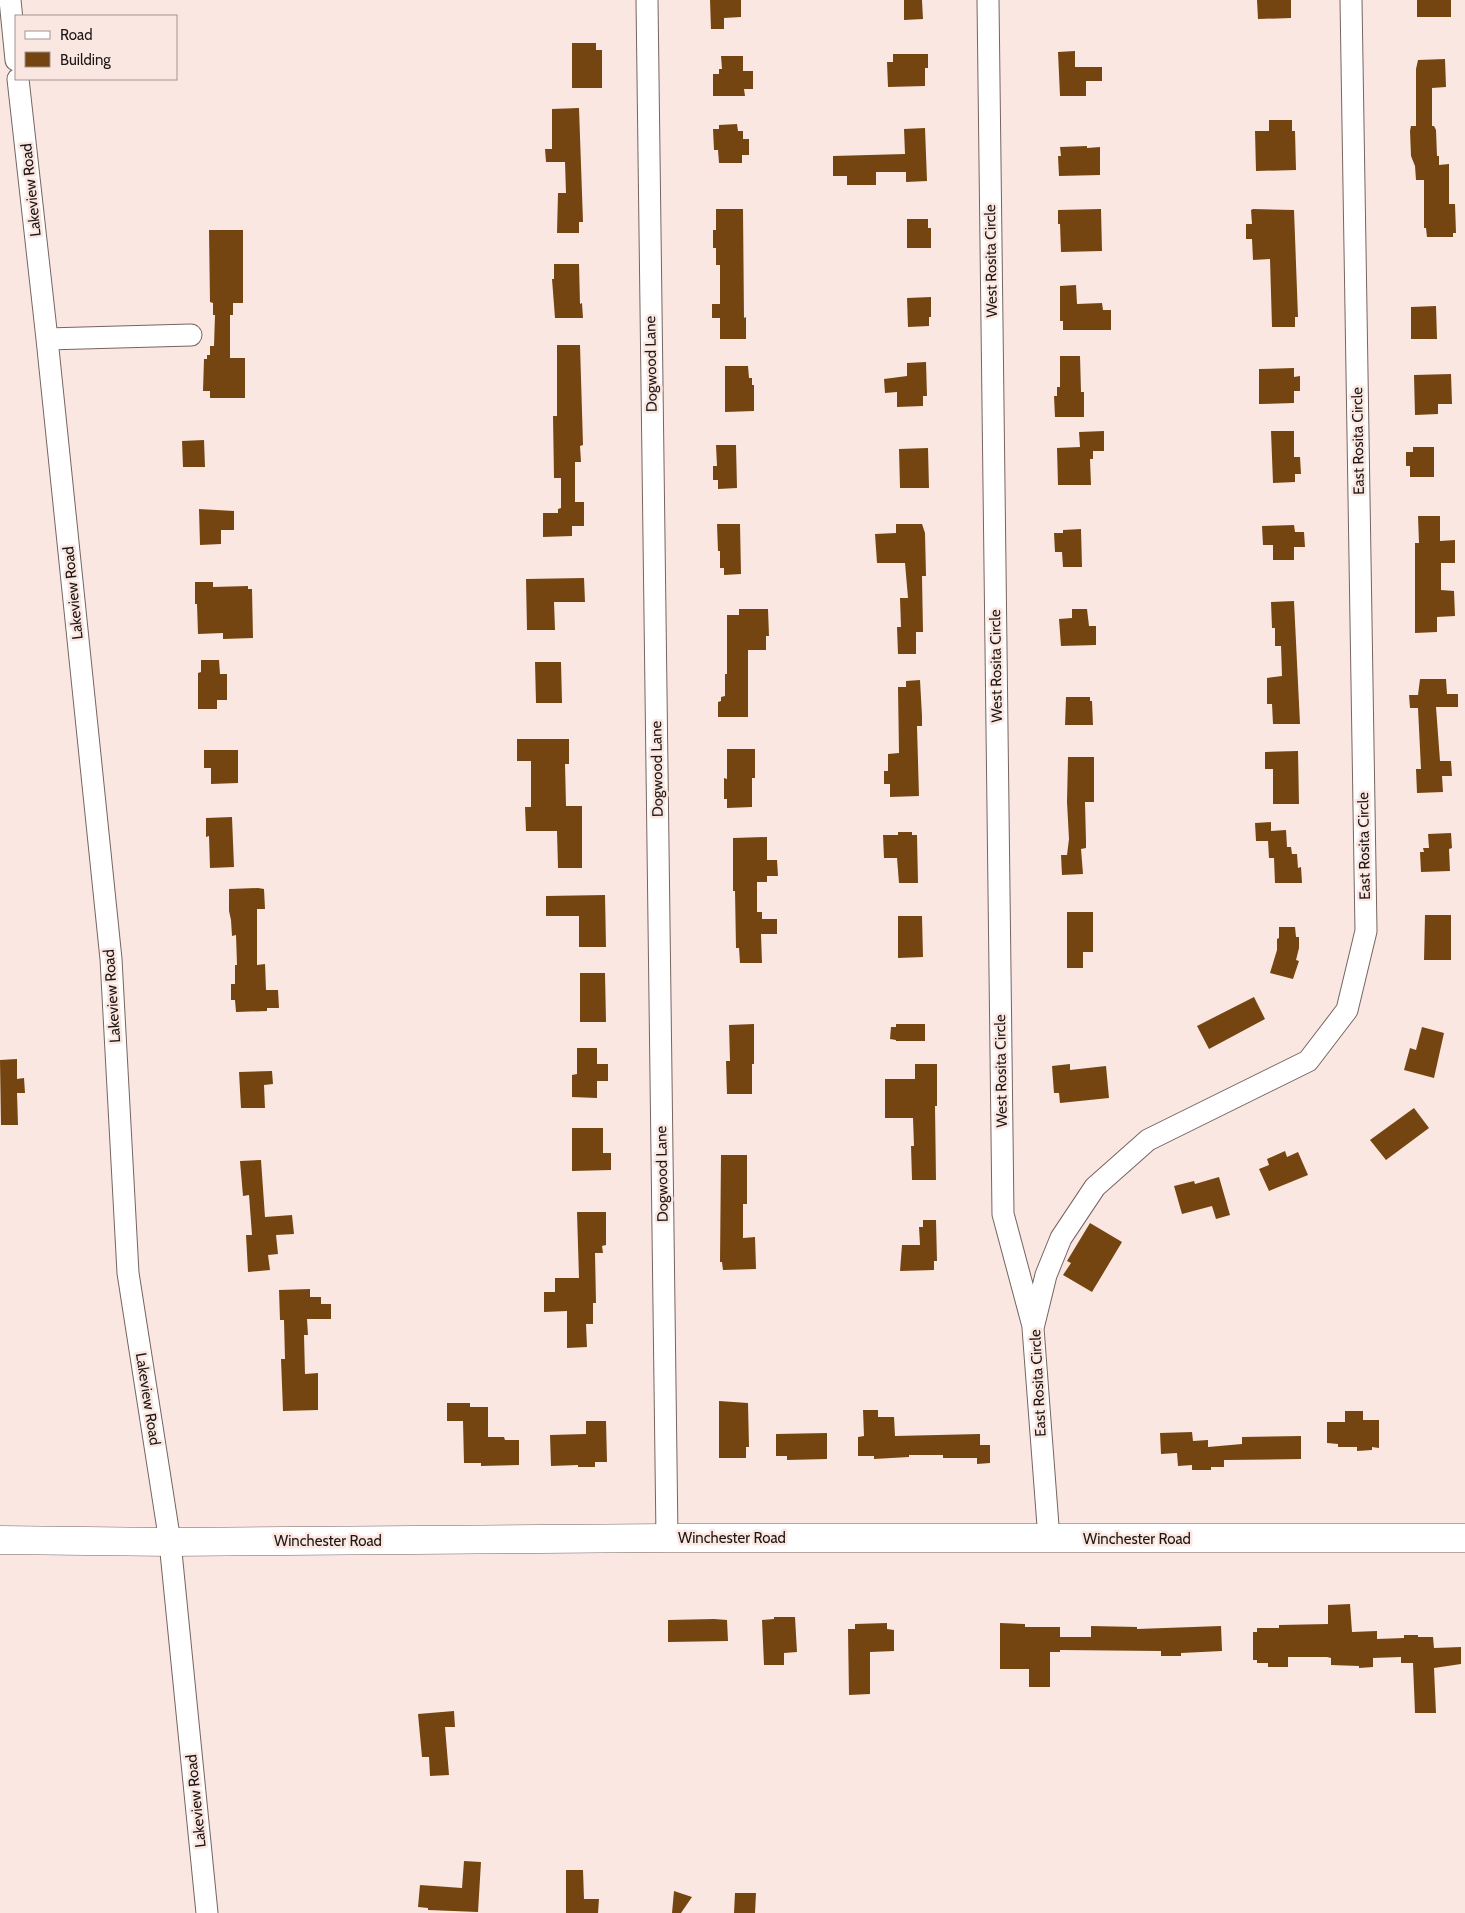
<svg xmlns="http://www.w3.org/2000/svg" width="1465" height="1913" font-family="Cabin,sans-serif">
<rect width="100%" height="100%" fill="#fbe7e1"/>
<path fill="#754511" d="M710,0H741V17L724,18V29H711Z
M904,0H922L923,19L904,20Z
M1257,0H1291V18L1258,19Z
M1417,0H1451V17H1417Z
M572,43H596V50H602V88H572Z
M1075,51V67H1102V81H1086V96H1060L1058,52Z
M893,54H928V68H925V86L888,87L887,62H893Z
M721,56H743V71H753V89H744L745,96H713V74H719V69H722Z
M1445,59L1446,87L1432,88V126H1434L1436,130L1437,156H1439V165L1449,164V204H1455L1456,233H1453V237H1427L1426,228H1424V180H1416L1415,166L1411,156L1410,131L1411,126H1416V69L1418,60Z
M579,108L583,222H579V233H557L558,193H566L565,162H546L545,149H552V109Z
M1269,120H1292V131H1295L1296,170L1256,171L1255,131H1269Z
M737,124L738,131H743V139H749V155H742V163H719L718,150H714L713,129H719V125Z
M925,128L927,181L906,182V172H876V185H847V176H833V156L905,154L904,129Z
M1087,146V148L1100,147V175L1059,176L1058,156H1061L1060,147Z
M716,209H743L744,318L746,317V339H720V318H712V304H720V265H716V248H713V230H716Z
M1101,209L1102,251L1061,252L1060,224H1058V210Z
M1253,209L1294,210L1298,317H1295V327H1272L1270,259L1253,260L1252,239H1246V224H1252L1251,210Z
M907,219H928V228H931V248H907Z
M209,230H243V303H233V315H230V358H245V398H210V391H203L204,359H207V355H210V346H214L215,315H213V303L210,302Z
M554,264H579L580,304L582,303L583,318H555L552,279H554Z
M1076,285L1077,304L1102,303L1103,310H1111V330H1063V321H1060V286Z
M931,297V317H929V326L908,327L907,298Z
M1436,306L1437,339H1411V307Z
M557,345H580L583,445L580,446L581,462H575V502H584V526H572V536L543,537V513H558V509L561,508V478H554L553,416H557Z
M1060,356H1080L1081,392H1084V417H1055L1054,396H1057V387H1060Z
M926,362L927,396H923V406L897,407V392L885,393L884,379L907,376V363Z
M725,366H748L749,378H752V385H754V411L725,412Z
M1294,368V377L1300,376V391H1294V403L1259,404V369Z
M1451,374L1452,404H1438V414L1415,415L1414,375Z
M1104,431V451H1093V459H1090L1091,485H1058L1057,448L1080,447L1079,432Z
M1271,431H1294V457H1300L1301,474H1295V482L1273,483Z
M204,440L205,467H183L182,441Z
M716,445H736L737,488L718,489V480H713V466H717Z
M1413,447H1434V477H1410V466H1406V452H1413Z
M928,448L929,488H900L899,449Z
M199,509L234,511V530H221V544L200,545Z
M1418,516H1440V541L1455,540V563H1441V590L1454,591L1455,616L1437,617V632L1415,633V543H1419Z
M717,524H740L741,574L724,575V568H720V551H718Z
M896,524H922L925,533L926,576H922L923,632H916V654H898L897,627H901L900,598H908L905,563H877L875,534L896,533Z
M1294,525L1295,532H1304L1305,547H1294V560H1273V545H1263L1262,526Z
M1081,529L1082,567H1063L1062,552H1055L1054,533H1063V530Z
M584,578L585,602H554L555,630H527L526,579Z
M195,582H213V587L248,586V589H252L253,638L223,639V633L198,634L197,604H195Z
M1294,601L1300,724H1273L1272,704H1267V678L1282,676L1281,646H1275V628H1272L1271,602Z
M739,609H768L769,636H766V650H748V717H718V702L721,701V697L725,696V674H727V615H739Z
M1072,609H1087L1089,626H1096V645L1061,646L1059,619L1072,618Z
M201,660H219L220,674H227V700H217V709H198V673L201,672Z
M535,662H561L562,703H536Z
M1420,679H1446L1447,694H1458V707H1436L1440,761H1451L1452,776H1442L1443,792L1417,793L1416,769H1421L1418,708H1410L1409,695H1418Z
M920,680L922,716V726H917L919,796L890,797V784H884V771H888V754L899,753L898,687H906V681Z
M1066,697H1090V701H1092L1093,725H1065Z
M517,739H569V764H565L566,806H582V868H558L557,831H526L525,807H531V761H517Z
M727,749H755V778H752V807L727,808V799H724V778L727,779Z
M204,750H238V783L211,784V768H204Z
M1298,751L1299,804H1273V769H1265V752Z
M1068,757H1094V802H1085L1086,842V848L1081,849L1083,874L1062,875L1061,855H1067L1069,839L1067,802Z
M232,817L234,867L210,868L209,836L206,837V818Z
M1271,822V831L1286,830L1287,847H1291L1292,854H1297L1298,868L1301,867L1302,883H1275L1274,858H1269L1268,841H1256L1255,823Z
M898,832H912V835H917L918,883H899L897,858H884L883,835H898Z
M1451,833L1452,848L1449,849L1450,871L1421,872L1420,852H1424L1423,848H1429L1428,834Z
M767,837V860H777L778,876H767V882H757V912H762V919H777V934H761L762,963H740L739,948H736L735,891H733V838Z
M258,888L264,889L265,909H257V965L265,964L266,990H278L279,1008H267V1011L236,1012L235,1000H231V984H235V965H237L236,935L232,936L231,920L229,911V889Z
M605,895L606,947H579V916H546V896Z
M1067,912H1093V952H1083V968H1067Z
M1425,915H1451V960H1424Z
M898,916H922L923,957L898,958Z
M1279,927H1295L1296,937H1299V948L1296,960L1299,961L1293,979L1270,973L1277,950V939L1279,938Z
M580,973H605L606,1022H580Z
M1254,997L1265,1019L1209,1049L1197,1026Z
M754,1024V1064H752V1094H727L726,1061H730L729,1025Z
M896,1024H925V1041H896V1040L890,1039L891,1027H896Z
M1422,1027L1444,1033L1434,1078L1404,1070L1410,1048L1416,1050Z
M577,1048H597V1064H608V1081H597V1098L572,1097V1075L577,1074Z
M17,1059V1079L24,1078L25,1093H17L18,1125H1L0,1060Z
M915,1064H937V1106H935L936,1180H912L911,1146H914L913,1118H885V1079H915Z
M1070,1064V1070L1106,1066L1109,1098L1060,1103L1059,1093H1054L1052,1066Z
M272,1071L273,1084L264,1085L265,1108H241L239,1072Z
M1414,1108L1429,1128L1386,1160L1370,1140Z
M572,1128H603V1153H611V1170L572,1171Z
M1285,1151L1287,1157L1298,1152L1308,1175L1269,1191L1259,1169L1269,1165L1267,1159Z
M721,1155H747V1204H743V1238L755,1237L756,1269L723,1270L722,1262H720Z
M261,1160L265,1217L292,1215L294,1234L276,1235L278,1254L268,1255L270,1270L248,1272L246,1235H252L249,1195L243,1196L240,1161Z
M1219,1177L1230,1215L1216,1219L1212,1206L1182,1214L1174,1186L1194,1181L1195,1184Z
M577,1212H606V1245L602,1246L603,1253H595L596,1303H593V1324H586L587,1347L567,1348V1311L544,1312V1292H555V1278H579Z
M923,1220H936L937,1261H934V1270L900,1271L902,1245H920L919,1227H923Z
M1090,1223L1122,1242L1092,1292L1063,1275L1071,1263L1067,1261Z
M310,1289V1297H321V1304H331V1319H307L308,1335H304L305,1374L318,1373V1410L283,1411L281,1359H285L284,1320H280L279,1290Z
M719,1401L748,1403L749,1447H746V1458H719Z
M447,1403H470V1407H488V1437H504L505,1440H519V1465L481,1466V1463H464L463,1421H447Z
M863,1410H878V1417H894L895,1436L980,1434V1445H990V1463L977,1464V1458H943V1455H909V1457L874,1459V1456H858V1437L864,1436Z
M1345,1411H1363V1420H1379V1448L1372,1447V1450L1357,1451V1447H1338V1444L1327,1443V1422H1345Z
M586,1421H606L607,1462H595V1467H578V1465L551,1466L550,1435L586,1434Z
M1192,1432L1193,1441L1208,1440V1447L1242,1444V1437L1301,1436V1459L1224,1460V1467H1211V1470H1192V1465L1178,1466L1177,1453L1161,1454L1160,1433Z
M827,1433V1459L787,1460V1456H776V1434Z
M1350,1604L1352,1632L1377,1631V1639L1404,1638V1635H1418V1637H1433L1434,1648L1461,1647V1664L1434,1668L1436,1713H1415L1413,1663H1401V1657L1373,1658V1667L1359,1668V1666L1331,1665V1658L1327,1657H1288V1667H1268V1663H1257V1660H1253V1632H1257V1628H1279V1625L1328,1624V1605Z
M774,1617H795L797,1652L784,1653V1665H764L762,1620L774,1619Z
M714,1619L727,1620L728,1641L668,1642V1620Z
M887,1623V1629L894,1630V1651L870,1652V1694L849,1695L848,1629H855V1624Z
M1000,1623L1025,1624V1627H1060V1637H1091V1626L1137,1627V1629L1221,1626L1222,1651L1181,1653V1656H1161V1651L1060,1650V1652H1050V1687H1029V1669H1000Z
M454,1711L455,1727H445L449,1775L430,1776L429,1757H422L418,1714Z
M464,1861L481,1862L478,1912L428,1910V1908L418,1907L420,1885L462,1888Z
M566,1870H583L584,1899H599L598,1913H566Z
M674,1891L692,1897L681,1913H672Z
M735,1893H756L755,1913H734Z"/>
<g fill="none" stroke-linecap="round" stroke-linejoin="round">
<g stroke="#766560" stroke-width="23">
<path id="minor" d="M10,0L16,60
M647,0L667,1538
M988,0L1003,1214L1033,1326
M18,79L47,339L111,959L128,1273L170,1542L207,1913
M47,339L191,335
M1049,1539L1033,1328L1046,1275L1061,1238L1095,1187L1148,1140L1308,1061L1347,1010L1366,931L1351,0"/>
</g>
<g stroke="#766560" stroke-width="29">
<path id="major" d="M0,1540L170,1542L667,1538H1465"/>
</g>
<use href="#minor" stroke="#fff" stroke-width="21"/>
<use href="#major" stroke="#fff" stroke-width="28"/>
</g>
<g text-anchor="middle" stroke-width="5" stroke-linejoin="round" paint-order="stroke">
<g font-size="15" fill="#1d1614" stroke="#fbe7e1">
<text transform="translate(31 190) rotate(-96)" y="5">Lakeview Road</text>
<text transform="translate(991 261) rotate(-91)" y="5">West Rosita Circle</text>
<text transform="translate(651 364) rotate(-91)" y="5">Dogwood Lane</text>
<text transform="translate(1358 441) rotate(-91)" y="5">East Rosita Circle</text>
<text transform="translate(73 593) rotate(-96)" y="5">Lakeview Road</text>
<text transform="translate(996 666) rotate(-91)" y="5">West Rosita Circle</text>
<text transform="translate(657 769) rotate(-91)" y="5">Dogwood Lane</text>
<text transform="translate(1364 846) rotate(-91)" y="5">East Rosita Circle</text>
<text transform="translate(112 996) rotate(-94)" y="5">Lakeview Road</text>
<text transform="translate(1001 1071) rotate(-91)" y="5">West Rosita Circle</text>
<text transform="translate(662 1174) rotate(-91)" y="5">Dogwood Lane</text>
<text transform="translate(1038 1383) rotate(-93)" y="5">East Rosita Circle</text>
<text transform="translate(148 1399) rotate(81)" y="5">Lakeview Road</text>
<text x="732" y="1543">Winchester Road</text>
<text x="1137" y="1544">Winchester Road</text>
<text x="328" y="1546">Winchester Road</text>
<text transform="translate(196 1801) rotate(-96)" y="5">Lakeview Road</text>
</g>
</g>
<rect x="15" y="15" width="162" height="65" fill="#fbe7e1" stroke="#a2938f"/>
<rect x="25" y="31" width="25" height="8" fill="#ffffff" stroke="#a2938f"/>
<text x="60" y="40" font-size="15" fill="#1d1614">Road</text>
<rect x="25" y="52" width="25" height="15" fill="#754511" stroke="#a2938f"/>
<text x="60" y="65" font-size="15" fill="#1d1614">Building</text>
</svg>
